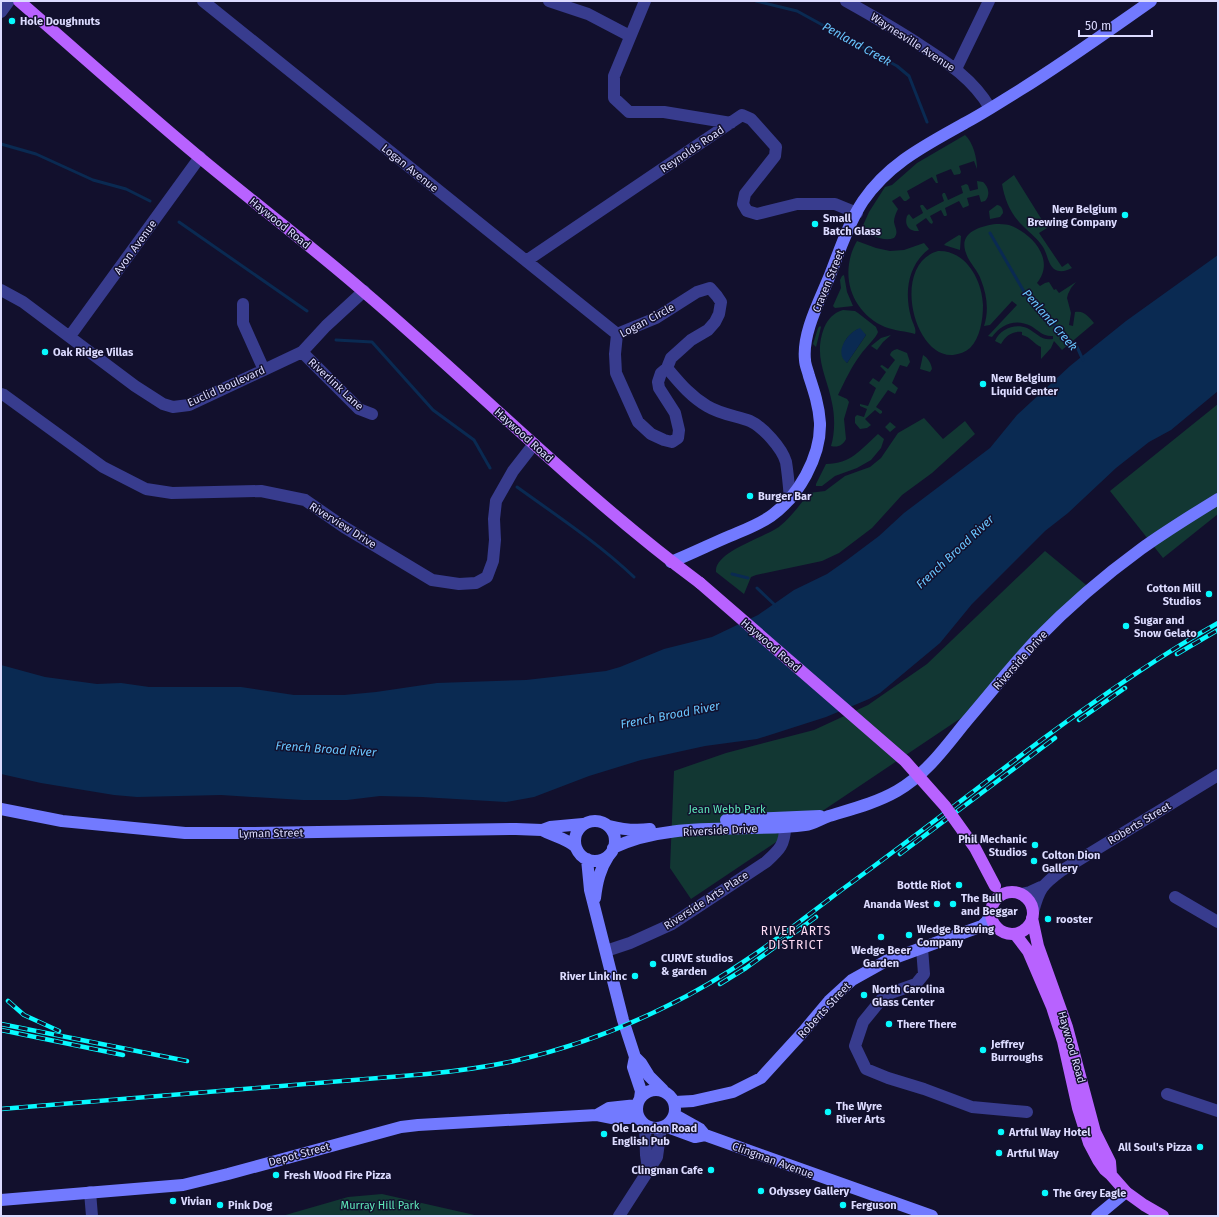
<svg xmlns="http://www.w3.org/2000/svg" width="1219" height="1217" font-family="'Fira Sans',sans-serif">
<rect width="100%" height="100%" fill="#12102d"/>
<path fill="#123733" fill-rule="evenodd" d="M965,135C973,142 977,158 977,169L974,161L959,166L961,172L960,174L954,175L951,169L936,175L938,183H936L932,177L907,191L910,198L906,201H904L900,196L892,201L898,209C896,213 894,217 894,222C895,228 899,232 894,238C883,242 871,235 861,230L869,212L885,187L892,185L917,163Z
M1014,175L1047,228L1039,233L1062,267L1068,263L1072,268C1066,271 1060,273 1054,269C1048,264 1047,253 1043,247C1038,239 1031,234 1024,227C1011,215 1005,201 1002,184Z
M977,181L983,182C988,186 991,195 985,201L981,202L979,195L967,198L969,205L968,206L963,208L959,201L945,208L947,215L946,216H944L941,210L930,216L933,222L932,224L930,223L926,218L916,225L919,231C909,232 904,225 907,216L909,214L913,219L923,213L920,206L921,205H923L927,210L944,201L942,195L943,193H945L948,200L963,193L961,186L966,184L968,185L970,191L978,189Z
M997,205C1001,205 1003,209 1003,213L1000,217L990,219L989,211Z
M996,224C1000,224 1005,224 1009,225C1032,233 1056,260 1037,283L1040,286L1045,283L1049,282L1054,290L1056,289L1059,293L1076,282L1071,288L1068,294L1067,298L1071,313L1069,325L1073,326L1075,312C1084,310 1089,317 1094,323L1062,350L1054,341L1051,348L1041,359V347C1034,344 1031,337 1022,335V332C1013,331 1006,335 1001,344L995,341C1000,329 1015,323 1027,328C1037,333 1041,341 1053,339V336C1043,337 1038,330 1031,326C1016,318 1001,324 992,337L988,336L1017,305L1012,301L990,325L984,326C989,311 987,295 981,280C978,270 969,263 966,253C958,232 981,226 996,224Z
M959,235L961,236L960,250L944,245L946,243Z
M857,241L876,248L890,251L904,250L924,243L929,249C908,265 904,292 911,317C912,322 917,329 915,334C906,331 895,331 885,327C860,316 845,291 849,264C850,256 853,248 857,241Z
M938,251C966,250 982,280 983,305C983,320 980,338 970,348C965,352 960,354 953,355C913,358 891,264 938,251Z
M844,275L847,292L853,306L835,308L833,306L841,288L840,280L842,276Z
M843,310L855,311L858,313L876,327L878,332C876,338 865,348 861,354C851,367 845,381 838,395L847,399L849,402L844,419L846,439C843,445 838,448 831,446C835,433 835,416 832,403C827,376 813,357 824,328C828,319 833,313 843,310ZM858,329L866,335L847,363C837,350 845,336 858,329Z
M820,326L821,327L816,347L813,344L818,328Z
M891,335L883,342L877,350L871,346L881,338Z
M897,349L907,353L910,362L907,367L900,365L892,383L898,388L895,394L888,390L876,407L882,411V413L880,414L875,410L865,419L871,425L867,428L860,429L855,423V417L857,415L864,417L867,409L860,406V404L868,406L876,388L869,383L873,378L879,382L886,372L880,366L882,365L888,369L895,360L890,355C891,351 894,350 897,349Z
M923,355C928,358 931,363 932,369L930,372L920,369Z
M1218,404V514L1163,558L1110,491Z
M924,418L943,439L965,421L975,434L932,473L902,495L872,528L839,553L822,561L756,575L751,577L744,594L716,572C714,551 767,537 780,526C791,517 800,505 809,493L825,491L845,476L870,467L881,458L898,433Z
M890,422L896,427L890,432L885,427Z
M878,434L884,439L881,448L871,460L857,468L835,476L822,486H816V484L826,464C851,464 860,450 878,434Z
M1045,551L1091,589L970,712L691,899L670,868L674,771L726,753L814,730L868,705L927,664Z
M382,1194L479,1216H282L348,1197Z"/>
<path fill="#0a2a52" d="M1218,255V391L1171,430L1149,442L1116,468L1068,513L1045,531L972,604L940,643L880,693L869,699L826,717L757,739L705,746L641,760L589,776L534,797L506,802L422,797L380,796L347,800H303L221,795L137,797L114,795L41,783L1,774V665L45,677L97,684L121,683L149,687H241L294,695H344L376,692L437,683L526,680L606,671L620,667L664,649L712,637L758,615L794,590L827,574L847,560L879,536L904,513L990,448L1017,415L1070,366L1126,321Z
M860,328L866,335L847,363C833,353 848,332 860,328Z"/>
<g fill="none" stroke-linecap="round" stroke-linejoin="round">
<path stroke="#0a2a52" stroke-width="3" d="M756,1L797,11L897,66L909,76L927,122
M1,144L36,154L93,180L126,189L150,201
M179,222L307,311
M990,233L1026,295L1044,312L1060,332L1077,347L1083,360
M336,340L372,342L433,410L474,440L490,468
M517,487C556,515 598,543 634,577
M732,574L748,578
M757,588L776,606"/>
<path stroke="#383c8e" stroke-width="12" d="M203,1L617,334
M549,1L588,14L630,36
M645,1L614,76V98L629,112H664L731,123
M846,1C871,15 896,29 920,45C948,63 973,79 990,108
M1,12L9,1
M956,69L989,1
M526,261L742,115L751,119L776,147L775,156L745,194L743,204L747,211L757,214L797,204H835L857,213
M710,288L717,296L721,302L719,314L715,322L708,330L691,340L671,358L667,368L661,373L658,382L659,388L675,413L679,430L678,438L672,442L664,440L651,434L638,422L616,373L615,354L617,334L656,318L697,292Z
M1,290L23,302L135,386L163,404L173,407L189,405L302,352L326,326L364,291
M243,304V323L264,370
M70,336L200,157
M302,352L359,409L372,414
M667,368C679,382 690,396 707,406C720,414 736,416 750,421C763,427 782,448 786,462C788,474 789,487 790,499
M1,394L4,395L103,467L146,489L172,493L261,491L305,500L344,527L432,580L459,584L476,583L487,577L493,561L495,540L494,519L496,501L513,471L534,444
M1021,894L1030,892L1041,887
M1175,897L1218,922
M1033,912C1039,889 1042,885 1061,871L1218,775
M922,948L924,974L916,984L885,995L863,1022L855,1046L866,1069L888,1078L924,1089L972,1107L1027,1112
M606,951L630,943L672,924L766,862C779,850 785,845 785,827
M1167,1094L1218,1111
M645,1125L646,1155L648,1169
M90,1192L92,1216
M619,1216L657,1157L661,1128"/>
<path stroke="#727aff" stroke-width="12" d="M671,562C691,554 711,544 730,536C744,530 758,525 771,516C798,497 821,457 820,423C819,406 814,391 809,376C808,371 805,365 805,360C802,333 820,300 830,275C839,252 849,222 863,201C889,163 926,145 965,123C984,113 1002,101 1020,90C1065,62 1108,31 1151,1
M1,809L62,821L185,833H250L516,829L542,830L550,827L583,824
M726,820L820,816
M575 841a20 20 0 1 1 40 0a20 20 0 1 1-40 0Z
M609,826C624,830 635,831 650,829
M542,830C553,836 566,838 576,847
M613,848C669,820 744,833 805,825C814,824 820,819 829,816C852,809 876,803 897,791C926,774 944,749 964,724C988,696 1011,667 1036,640C1068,607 1104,576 1141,549C1166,531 1192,515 1218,499
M587,859L590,890L623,1020L635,1057L633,1067L641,1091L640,1098
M595,898C597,881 600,869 609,855
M982,926L997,928
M635,1057L641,1063L649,1076L663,1090
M637 1109a19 19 0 1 1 38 0a19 19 0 1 1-38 0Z
M675,1102L693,1101L733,1092L761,1078L803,1032L829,1001L852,980L886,961L982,926L987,921L991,913
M597,1115L609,1108L637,1105
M675,1115L700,1129L705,1135
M665,1126L695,1137L705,1135L932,1216
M1,1200L183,1185L228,1174L401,1127L418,1125L597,1115L612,1118H639
M1097,1216L1126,1192"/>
<path stroke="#b862ff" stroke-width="12" d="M19,1C79,53 138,106 199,157C253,202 310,245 363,291C476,387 580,494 700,583
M991 913a21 21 0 1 1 42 0a21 21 0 1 1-42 0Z
M1032,918L1038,946L1067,1027L1095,1132L1110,1162L1111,1175
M1015,934L1028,951L1052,1007L1063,1041L1078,1108L1089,1143L1098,1160L1105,1170L1111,1175L1126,1192L1144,1205L1163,1216"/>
<g stroke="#07faff" stroke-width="4.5">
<path id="rail" d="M1177,654L1218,630
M1079,720L1125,688
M900,854L1055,738
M720,984L746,968L816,917
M8,1001L24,1015L59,1031
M1,1024L187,1061
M1,1030L123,1055
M1,1109L427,1074C457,1071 486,1067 514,1061C567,1049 619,1030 667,1006C730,976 785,933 840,891C909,841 976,789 1044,738C1100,697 1157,657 1218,623"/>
</g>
<use href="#rail" stroke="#12102d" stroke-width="3" stroke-dasharray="9" stroke-linecap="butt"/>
<path stroke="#b862ff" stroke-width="12" d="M700,583L905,761L945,806L975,848L995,886"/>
</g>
<g fill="#07faff" stroke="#12102d" stroke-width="1.5">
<circle cx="12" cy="21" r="4"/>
<circle cx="1125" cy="215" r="4"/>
<circle cx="815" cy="224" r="4"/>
<circle cx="45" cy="352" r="4"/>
<circle cx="983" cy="384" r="4"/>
<circle cx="750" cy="496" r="4"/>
<circle cx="1209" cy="594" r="4"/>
<circle cx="1126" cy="626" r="4"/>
<circle cx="1035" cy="845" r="4"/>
<circle cx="1034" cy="861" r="4"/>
<circle cx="959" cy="885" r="4"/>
<circle cx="937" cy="904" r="4"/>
<circle cx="953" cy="904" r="4"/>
<circle cx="1048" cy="919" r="4"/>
<circle cx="909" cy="935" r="4"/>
<circle cx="881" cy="937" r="4"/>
<circle cx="653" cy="964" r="4"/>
<circle cx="635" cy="976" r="4"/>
<circle cx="864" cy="995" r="4"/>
<circle cx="889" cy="1024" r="4"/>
<circle cx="983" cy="1050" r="4"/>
<circle cx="828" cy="1112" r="4"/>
<circle cx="1001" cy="1132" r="4"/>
<circle cx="604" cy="1134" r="4"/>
<circle cx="1200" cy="1147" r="4"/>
<circle cx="999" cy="1153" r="4"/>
<circle cx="711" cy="1170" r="4"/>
<circle cx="276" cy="1175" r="4"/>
<circle cx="761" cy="1191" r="4"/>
<circle cx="1045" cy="1193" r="4"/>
<circle cx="173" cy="1201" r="4"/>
<circle cx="220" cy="1205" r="4"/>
<circle cx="843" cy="1205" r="4"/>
</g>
<g text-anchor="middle" stroke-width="3" stroke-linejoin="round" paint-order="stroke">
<g font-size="11" font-weight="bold" fill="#dcdbff" stroke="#12102d" text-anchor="start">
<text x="20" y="25">Hole Doughnuts</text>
<text x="1117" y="213" text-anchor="end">New Belgium<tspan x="1117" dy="13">Brewing Company</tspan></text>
<text x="823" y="222">Small<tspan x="823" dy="13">Batch Glass</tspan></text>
<text x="53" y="356">Oak Ridge Villas</text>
<text x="991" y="382">New Belgium<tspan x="991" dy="13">Liquid Center</tspan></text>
<text x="758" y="500">Burger Bar</text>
<text x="1201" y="592" text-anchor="end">Cotton Mill<tspan x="1201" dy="13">Studios</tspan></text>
<text x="1134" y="624">Sugar and<tspan x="1134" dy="13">Snow Gelato</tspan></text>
<text x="1027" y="843" text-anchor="end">Phil Mechanic<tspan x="1027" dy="13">Studios</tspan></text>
<text x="1042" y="859">Colton Dion<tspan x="1042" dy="13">Gallery</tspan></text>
<text x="951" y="889" text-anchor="end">Bottle Riot</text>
<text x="961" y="902">The Bull<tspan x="961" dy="13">and Beggar</tspan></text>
<text x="929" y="908" text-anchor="end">Ananda West</text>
<text x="1056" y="923">rooster</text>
<text x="917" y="933">Wedge Brewing<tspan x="917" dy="13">Company</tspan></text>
<text x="881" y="954" text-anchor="middle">Wedge Beer<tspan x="881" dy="13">Garden</tspan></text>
<text x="661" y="962">CURVE studios<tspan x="661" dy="13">&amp; garden</tspan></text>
<text x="627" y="980" text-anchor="end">River Link Inc</text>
<text x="872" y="993">North Carolina<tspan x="872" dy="13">Glass Center</tspan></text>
<text x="897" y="1028">There There</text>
<text x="991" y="1048">Jeffrey<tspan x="991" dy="13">Burroughs</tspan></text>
<text x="836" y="1110">The Wyre<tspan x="836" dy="13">River Arts</tspan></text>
<text x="612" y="1132">Ole London Road<tspan x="612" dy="13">English Pub</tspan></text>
<text x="1009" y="1136">Artful Way Hotel</text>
<text x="1192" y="1151" text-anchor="end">All Soul's Pizza</text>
<text x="1007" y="1157">Artful Way</text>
<text x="703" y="1174" text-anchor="end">Clingman Cafe</text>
<text x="284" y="1179">Fresh Wood Fire Pizza</text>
<text x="769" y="1195">Odyssey Gallery</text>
<text x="1053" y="1197">The Grey Eagle</text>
<text x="181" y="1205">Vivian</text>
<text x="228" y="1209">Pink Dog</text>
<text x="851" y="1209">Ferguson</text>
</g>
<g font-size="11" fill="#dcdbff" stroke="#12102d">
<text transform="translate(913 42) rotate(33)" y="4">Waynesville Avenue</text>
<text transform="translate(692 149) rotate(-34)" y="4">Reynolds Road</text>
<text transform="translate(410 168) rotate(39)" y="4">Logan Avenue</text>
<text transform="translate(280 223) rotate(39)" y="4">Haywood Road</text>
<text transform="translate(135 247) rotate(-54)" y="4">Avon Avenue</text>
<text transform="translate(828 281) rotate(-68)" y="4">Craven Street</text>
<text transform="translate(647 320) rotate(-28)" y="4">Logan Circle</text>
<text transform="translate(336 384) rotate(43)" y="4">Riverlink Lane</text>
<text transform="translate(226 386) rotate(-24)" y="4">Euclid Boulevard</text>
<text transform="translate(524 435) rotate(42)" y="4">Haywood Road</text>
<text transform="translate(343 525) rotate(32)" y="4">Riverview Drive</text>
<text transform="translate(771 645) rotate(41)" y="4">Haywood Road</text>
<text transform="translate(1020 660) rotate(-48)" y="4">Riverside Drive</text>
<text transform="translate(1139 823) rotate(-31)" y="4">Roberts Street</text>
<text transform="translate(720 830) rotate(-3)" y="4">Riverside Drive</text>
<text transform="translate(271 833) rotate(-1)" y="4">Lyman Street</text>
<text transform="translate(706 900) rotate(-33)" y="4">Riverside Arts Place</text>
<text transform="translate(824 1010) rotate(-47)" y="4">Roberts Street</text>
<text transform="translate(1072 1047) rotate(74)" y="4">Haywood Road</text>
<text transform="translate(299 1154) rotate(-15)" y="4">Depot Street</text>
<text transform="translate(773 1160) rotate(20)" y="4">Clingman Avenue</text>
</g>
<g font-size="11" fill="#5ee8ba" stroke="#12102d">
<text x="727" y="813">Jean Webb Park</text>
<text x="380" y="1209">Murray Hill Park</text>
</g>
<g font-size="12" font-style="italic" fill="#69c6ff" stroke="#12102d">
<text transform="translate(857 44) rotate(29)" y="4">Penland Creek</text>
<text transform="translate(1050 320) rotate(49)" y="4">Penland Creek</text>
<text transform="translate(955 552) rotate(-43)" y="4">French Broad River</text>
<text transform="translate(670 715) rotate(-11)" y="4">French Broad River</text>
<text transform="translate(326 749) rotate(4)" y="4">French Broad River</text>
</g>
<g font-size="12" letter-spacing="1" fill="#ffddf5" stroke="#12102d">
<text x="796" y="935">RIVER ARTS<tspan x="796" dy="14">DISTRICT</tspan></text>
</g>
</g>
<rect width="1219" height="1217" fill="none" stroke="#dcdbff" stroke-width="4"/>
<path d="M1079 30v6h73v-6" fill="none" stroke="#dcdbff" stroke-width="2"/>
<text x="1085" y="30" font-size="12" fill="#dcdbff" stroke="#12102d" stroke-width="3" paint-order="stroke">50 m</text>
</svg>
